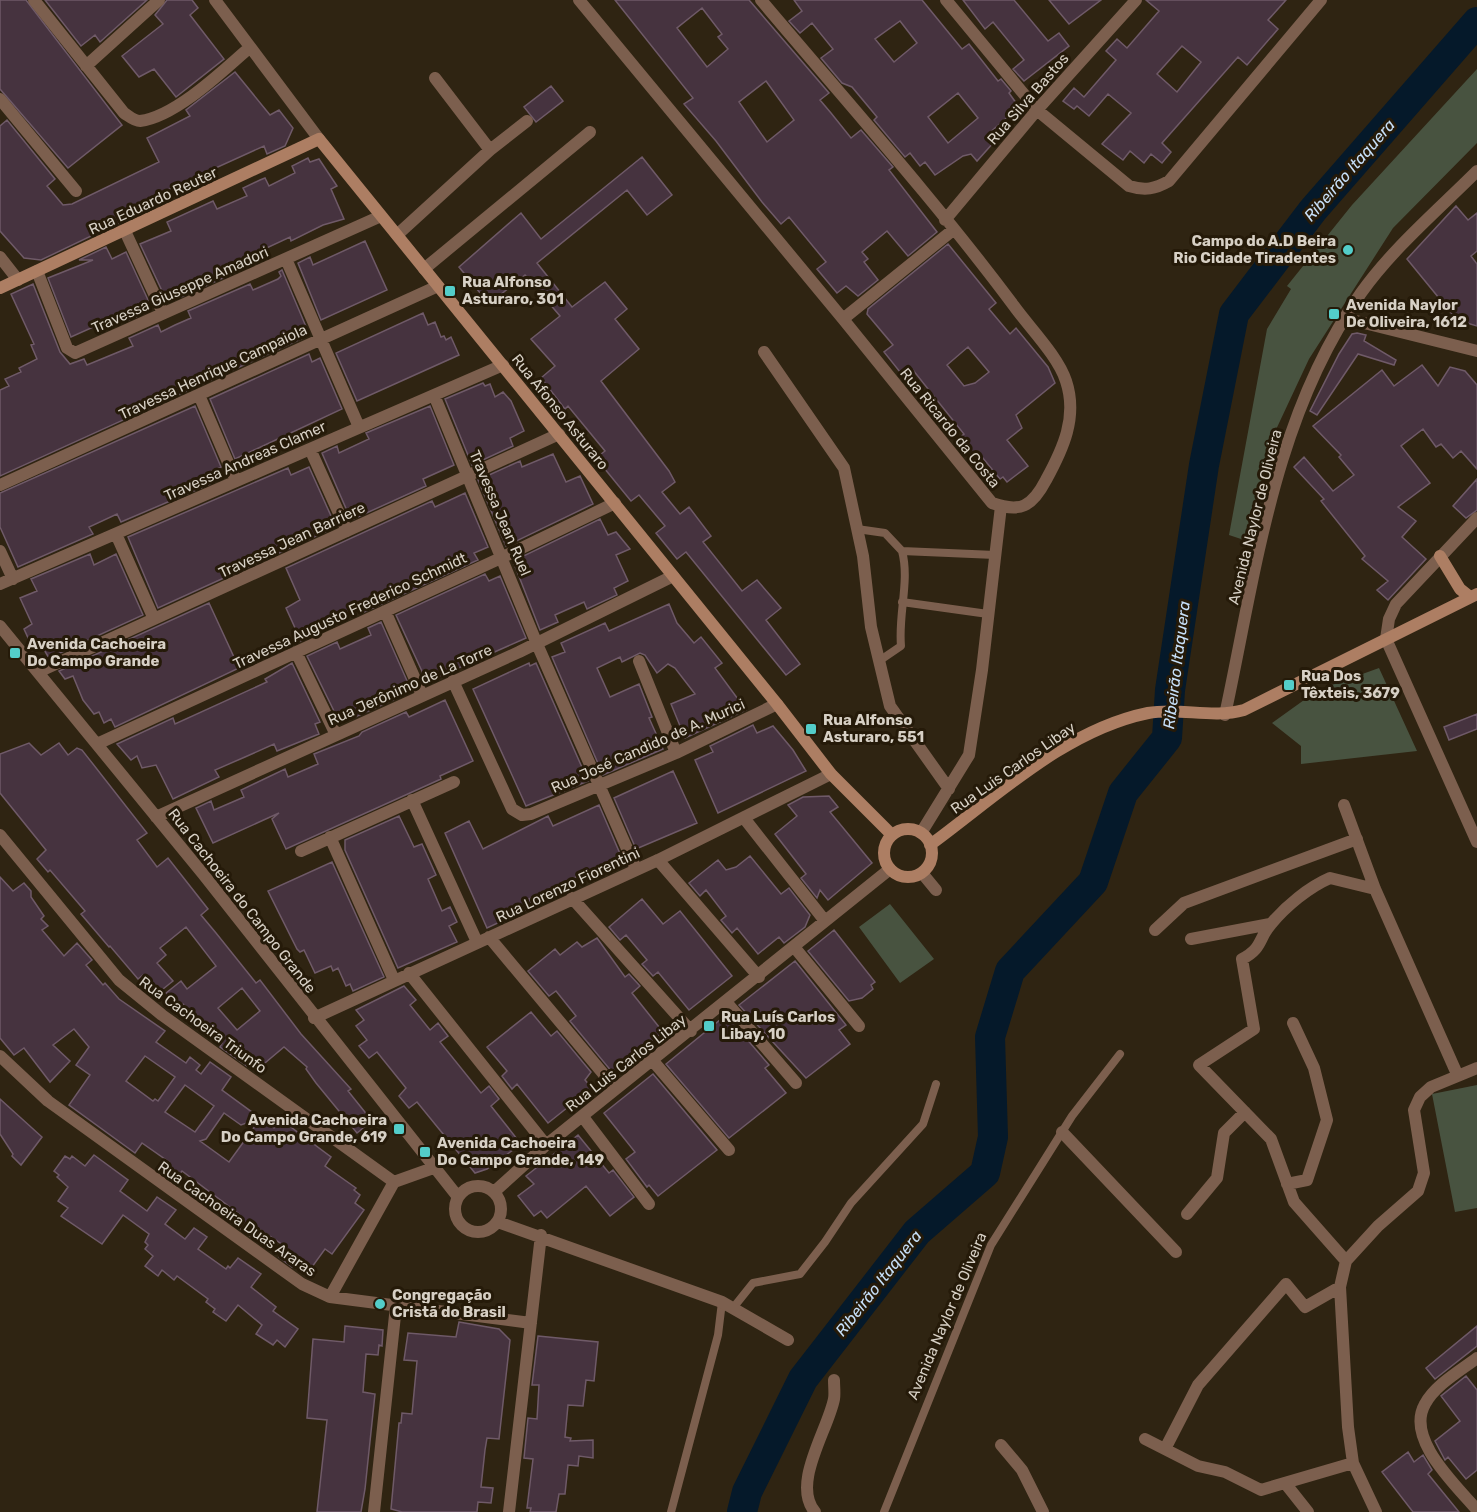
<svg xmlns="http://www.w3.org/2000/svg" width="1477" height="1512" font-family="Rubik,sans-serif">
<rect width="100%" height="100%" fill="#2f2412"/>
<path fill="#485340" d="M1477,69V143L1393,228L1309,359L1273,436L1250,542L1229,535L1267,329L1291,289L1287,286L1352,205Z
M1379,668L1417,751L1301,764V746L1272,723L1318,690Z
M890,904L934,959L900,983L859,927Z
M1477,1085V1208L1455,1212L1432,1094Z"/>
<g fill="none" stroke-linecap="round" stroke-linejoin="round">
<path stroke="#05192a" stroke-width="30" d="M742,1512L747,1492L803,1379L917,1232L985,1173L993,1137L990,1037L1010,971L1093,882L1123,793L1167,738L1170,690L1204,465L1234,314L1313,210L1477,22"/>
</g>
<path fill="#46333f" stroke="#6f5a68" stroke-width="1.5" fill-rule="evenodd" d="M0,0H26L122,125L68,168L0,89Z
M45,0H147L100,42L95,35L81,46Z
M167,0H192L198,8L190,15L224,59L176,97L154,69L139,77L122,56L163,24L155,15Z
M615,0H749L829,93L820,100L831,113L851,138L861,130L893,167L889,170L937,232L908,256L887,231L862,252L868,259L864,262L878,280L858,296L846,286L837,293L817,269L826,262L789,217L781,224L762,202L716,141L684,104L693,98ZM702,8L722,34L718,37L728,49L707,67L677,28ZM766,81L794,120L767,142L739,102Z
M794,0H922L962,49L969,44L998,81L1001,79L1011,91L1009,93L1019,107L987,135L994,142L977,161L971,154L963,156L935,175L925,162L920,166L910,153L905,157L874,120L877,117L852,87L842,83L821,58L833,49L812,23L800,33L789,21L802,11ZM900,21L917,43L894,62L875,39ZM958,93L978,118L948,143L928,117Z
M963,0H1014L1048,41L1059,33L1069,46L1024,81L1013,69L1024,60L993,22L985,29Z
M1049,0H1101L1069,24Z
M1146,0H1286L1268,20L1278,29L1247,65L1238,57L1162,143L1171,152L1162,163L1151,154L1144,163L1130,151L1123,160L1102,144L1131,113L1108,94L1089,116L1077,106L1074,109L1063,101L1074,88L1084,97L1116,60L1106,51L1117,39L1127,48L1159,11ZM1182,46L1201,62L1177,92L1157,74Z
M235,72L270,115L279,110L293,128L285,146L267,154L264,146L156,195L160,203L41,260L24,258L0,231V126L7,120L55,179L47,186L63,205L72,204L159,162L147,138L190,116L186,110Z
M551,86L563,101L536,122L524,107Z
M642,157L672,195L647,215L627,190L537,263L572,307L605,282L627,309L615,319L639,349L601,381L669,471L675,482L662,492L680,514L689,507L711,536L703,542L742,591L757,580L781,608L766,620L800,664L786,675L686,552L677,559L656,533L665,526L639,495L631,501L622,490L596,458L605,451L568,406L565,409L541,378L555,366L531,339L560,316L525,275L489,304L459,267L521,213L541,239Z
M308,158L310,162L319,159L337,186L331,189L344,219L323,225L291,241L290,237L239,261L243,269L181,297L177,289L164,295L140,244L171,231L167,222L213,201L217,209L247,196L243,188L260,180L265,178L269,186L295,173L292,166Z
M1456,206L1468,220L1477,213V251L1471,256L1477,264V326L1457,320L1407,259Z
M365,241L387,290L321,320L298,263L310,257L313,265Z
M948,244L996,303L989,309L1010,334L1016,328L1048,367L1055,383L1016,415L1022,428L1007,440L1028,466L1007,482L1003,477L1000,479L978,452L972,457L968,451L965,453L955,441L964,434L913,370L904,377L884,352L893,345L867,314L868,309ZM968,347L989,372L975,383L964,386L947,365Z
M106,247L112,259L126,252L149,302L135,308L138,316L123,322L120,315L71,337L48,278L93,260H79Z
M282,270L307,329L298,333L301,339L0,476V390L9,386L5,379L21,372L19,368L37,359L31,345L34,344L11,294L33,284L60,352L70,364L84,359L87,365L133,346L129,338L158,325L161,332L175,325L191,318L188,311L250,284L253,290L278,279L281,276L279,272Z
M423,313L428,325L435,322L441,337L444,336L446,340L451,337L459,355L357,401L336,353Z
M1357,333L1366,335L1364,341L1396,360L1394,365L1358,354L1317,415L1310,411L1339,354L1352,334Z
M309,354L312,362L320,358L342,409L235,459L210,399Z
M1422,365L1438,386L1450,367L1465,371L1477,385V469L1461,451L1453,458L1441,444L1436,447L1423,429L1401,446L1430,483L1398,507L1416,521L1402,537L1426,559L1388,600L1377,590L1388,581L1362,559L1365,556L1321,501L1324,499L1294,467L1304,457L1333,491L1354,475L1339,457L1341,455L1313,426L1382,370L1394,386Z
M483,383L485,386L490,384L495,397L503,392L511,401L524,431L510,438L513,446L472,465L445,399Z
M195,406L221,467L205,474L210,484L121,522L117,514L89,527L93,534L18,567L0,527V493Z
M430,406L454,465L423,479L426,486L351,520L322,453L337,446L339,453L369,439L366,433Z
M553,454L566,482L580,476L593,504L506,546L478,480L520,461L522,467Z
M309,467L336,527L158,608L128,537L288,468L291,475Z
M1477,479V510L1466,518L1453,506Z
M465,493L488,547L474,553L478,560L362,613L359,606L343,614L328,621L331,627L301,641L286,608L300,600L286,568L432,501L435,507Z
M600,519L608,535L616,532L630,549L616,555L628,581L614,588L617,595L587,609L584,602L555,615L558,622L540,630L513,561Z
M90,554L94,565L116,554L143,615L49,658L43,648L35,649L30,642L24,629L32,624L20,598L37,591L31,579Z
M485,574L489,581L500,576L526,638L427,682L396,615Z
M209,603L239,668L115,727L111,719L104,723L99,712L94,714L83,700L73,676L65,679L59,671Z
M669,604L677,623L694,643L701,637L722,663L715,668L746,710L685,738L671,704L695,694L675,668L668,664L657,673L645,655L640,653L622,662L620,657L597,668L610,697L639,684L652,717L649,718L663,749L603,775L552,657L565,652L561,643L605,623L609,631Z
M381,622L408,683L395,688L400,697L355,717L351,708L336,715L307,656L337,642L340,649L371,635L368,628Z
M292,663L320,722L315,724L319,734L277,751L274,744L245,757L215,770L219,777L173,799L156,765L142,768L137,756L131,760L117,744L173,718L175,724L267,682L265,679Z
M529,663L530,666L536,663L588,781L526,806L473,689Z
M445,700L473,761L440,776L441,779L286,849L272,819L279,813L213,843L196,808L211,801L214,810L244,797L241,790L285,769L288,777L318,764L314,754L359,736L362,732L406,712L409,717Z
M1477,714V729L1449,740L1444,727Z
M753,725L757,733L773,726L793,750L806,771L718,813L695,760L713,752L710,746Z
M29,743L41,755L59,743L68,755L77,748L82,750L147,833L137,840L157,867L168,858L208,909L201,915L216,933L256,983L260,980L301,1034L351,1089L348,1091L372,1121L357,1133L316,1083L306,1069L307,1067L284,1047L259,1068L253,1061L247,1066L220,1047L222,1043L203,1020L199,1024L183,1004L178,1008L166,993L181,981L187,989L216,966L186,927L160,948L166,955L157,963L173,981L158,993L143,975L138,979L110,946L109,947L81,914L85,911L50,870L48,872L37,859L46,850L0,793V754ZM242,988L260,1011L237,1030L218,1008Z
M673,771L697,823L636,849L614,798Z
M829,796L838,807L830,812L872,863L828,900L820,890L817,898L801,878L806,874L775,834L797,816L788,805L803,797Z
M599,805L621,856L529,899L532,907L487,928L445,833L469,821L483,849L548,816L553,826Z
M399,816L414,847L422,844L436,875L428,879L442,911L450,907L457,922L449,926L457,942L398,968L345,850V840Z
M750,856L781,894L789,888L810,915L805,927L784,943L779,937L758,954L737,928L732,933L721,920L726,916L706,890L700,896L689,883L718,860L726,870L736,867Z
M332,862L384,977L353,991L350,984L346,986L338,968L333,971L331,966L315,973L304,950L300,952L297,949L268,891Z
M0,877L13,891L24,883L31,891V897L44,916L41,919L48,926L42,930L64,956L77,943L92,960L86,965L103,985L105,983L119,999L165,1031L156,1042L186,1063L190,1057L200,1065L196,1070L201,1074L210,1062L231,1077L222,1090L260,1118L241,1125L224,1113L206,1139L200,1141L229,1162L261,1118L274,1128L280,1119L331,1157L325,1166L356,1188L354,1190L360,1195L355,1203L364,1210L332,1254L325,1249L312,1267L299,1257L292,1267L279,1257L286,1247L259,1229L253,1238L233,1223L239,1214L182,1171L175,1180L162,1171L169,1162L142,1143L135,1153L69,1105L90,1075L76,1065L89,1047L74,1029L53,1045L70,1061L50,1082L24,1048L14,1055L0,1038ZM145,1056L175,1077L158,1101L155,1099L153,1101L126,1081ZM185,1085L214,1106L195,1132L165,1112Z
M642,899L663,924L680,911L732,976L689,1010L658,972L653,976L642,964L647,960L626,935L620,940L609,927Z
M834,930L875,982L871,985L873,989L862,998L849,1001L808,951Z
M597,938L625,977L629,974L640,986L632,993L663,1032L612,1072L570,1021L576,1016L556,991L549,996L528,971L555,949L560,955L577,942L582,947Z
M795,961L846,1025L839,1030L850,1044L806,1078L739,1005Z
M404,986L416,1000L410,1005L430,1030L438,1023L448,1036L440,1042L481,1093L489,1086L499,1099L491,1106L521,1144L487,1169L475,1173L417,1102L409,1108L399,1096L406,1088L377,1052L369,1058L359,1046L367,1040L356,1026L364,1020L356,1010Z
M531,1012L551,1036L557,1031L591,1072L585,1080L592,1088L548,1123L517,1084L512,1089L502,1076L507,1071L487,1047Z
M726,1015L769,1065L765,1068L786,1093L729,1138L666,1064Z
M653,1074L717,1150L658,1196L649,1185L647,1187L626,1159L635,1152L604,1113Z
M0,1099L42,1137L21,1165L12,1156L13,1154L0,1134Z
M578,1135L609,1173L613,1170L634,1197L610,1216L586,1186L547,1218L541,1211L534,1216L518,1196L534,1184L526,1176Z
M94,1155L128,1180L120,1191L147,1211L157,1197L176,1210L165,1224L185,1239L194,1228L207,1237L198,1249L226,1269L228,1266L230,1268L238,1258L261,1274L251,1287L276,1307L273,1311L298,1329L285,1347L277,1340L273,1345L256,1334L262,1325L238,1305L226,1321L213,1312L215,1309L206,1302L208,1299L177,1276L174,1280L162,1270L158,1276L145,1266L153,1256L145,1249L148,1245L145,1242L149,1234L123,1215L102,1244L61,1216L68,1208L58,1201L68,1187L57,1177L59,1175L54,1171L65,1156L70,1159L72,1156L85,1166Z
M459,1322L499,1329L510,1340L499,1439L487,1438L485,1450L481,1487L493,1488L491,1503L478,1502L477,1512H402L391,1509L399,1423H401L402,1413L412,1414L417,1361L404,1360L408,1333L456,1337Z
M345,1326L383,1330L382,1346L379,1345L378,1355L366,1354L363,1392L375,1394L365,1489L361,1512H317L327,1420L307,1418L313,1339L344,1342Z
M1477,1326V1346L1435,1379L1426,1368Z
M538,1336L598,1342L594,1381L586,1380L583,1406L568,1405L565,1437L571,1438L570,1441L593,1440V1458L579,1456L578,1466L568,1465L565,1494H559L556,1512H530L531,1508H527L533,1459L524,1458L528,1418L537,1419L539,1385H532Z
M1466,1376L1477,1390V1470L1466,1479L1448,1457L1445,1460L1435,1441L1460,1421L1441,1396Z
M1408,1452L1414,1462L1423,1455L1432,1470L1428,1474L1459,1512H1413L1382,1472Z"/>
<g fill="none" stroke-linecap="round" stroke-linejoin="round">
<path stroke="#7c5f4e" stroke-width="8" d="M857,529L885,533L902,551L995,555
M902,602L988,614
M879,661L901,646C898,614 910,581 902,551
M733,1308L753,1283L800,1274L825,1242L851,1203L923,1124L936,1084
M671,1512L718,1335L722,1302
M884,1512L991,1245L1072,1116L1120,1054"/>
<path stroke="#7c5f4e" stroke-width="12" d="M34,0L124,113C129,116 134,121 140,121C175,117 223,71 249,48
M215,0L319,139
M579,0L843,319L992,503C1020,513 1032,507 1046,480C1063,449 1078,417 1066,381C1058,356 1029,327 1014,306C935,200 846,101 761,0
M946,0L1037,110L1129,186C1145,191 1155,189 1169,181L1321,0
M86,66L159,0
M435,78L490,150
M0,99L76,191
M945,220L1037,110L1136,0
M125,231L163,313
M397,235L490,150L527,121
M0,257L18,280
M286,259L359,427
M424,269L590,132
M37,271L67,348L75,353L381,216
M1344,318L1477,351
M843,319L953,230
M764,352L844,468L863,556L871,627L890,706L949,789
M199,395L236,481
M434,395L537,644L636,869
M310,449L347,531
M0,485L438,286
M1477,518L1396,604L1389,619L1386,639L1477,842
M116,534L154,619
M0,551L13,579
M0,584L503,365
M385,611L422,695
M0,626L203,874L458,1197
M296,652L336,735
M639,661L676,753
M38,672L559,434
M453,681L512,809L522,815L531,814L676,753L777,704
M1225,715C1256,571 1274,416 1361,293C1393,248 1438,210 1477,171
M97,744L503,557L615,503
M412,800L477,942
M1344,805L1375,889L1457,1074
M156,817L519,652L673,576
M744,818L825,921
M921,833L969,755L982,670L1001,506
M0,835L119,980L162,1015L394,1182
M330,837L394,980
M301,851L454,782
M658,860L759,977
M922,873L936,890
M572,898L691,1031
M1155,930L1184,903L1357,839
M489,937L616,1089
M1191,939L1270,924
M795,948L859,1026
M409,973L546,1145
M727,1003L796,1083
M314,1018L658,860L831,774
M0,1056L48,1101L302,1284L330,1297L531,1323
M653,1061L729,1150
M583,1117L649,1204
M1062,1132L1176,1252
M1287,1184L1307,1180L1327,1120L1314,1068L1293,1023
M455 1209a23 23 0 1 1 46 0a23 23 0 1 1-46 0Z
M494,1192L546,1145L890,869
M1187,1214L1217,1178L1224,1133L1245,1112
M498,1222L722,1302L788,1340
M1346,1261L1294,1202L1271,1139L1199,1065L1254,1029L1242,959C1263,948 1258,939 1271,924C1286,906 1309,887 1330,878L1375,889
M330,1297L394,1182L436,1167
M1477,1358C1460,1371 1435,1385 1425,1404C1405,1439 1456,1485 1477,1510
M1145,1439L1198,1466L1225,1472L1261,1490L1353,1463
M1001,1445L1022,1470L1043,1512
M1165,1449L1198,1385L1286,1284L1305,1307L1340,1287
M1285,1483L1308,1512
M374,1512L396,1306
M509,1512L541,1235
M815,1512C791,1484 828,1430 834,1399C835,1394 834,1387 834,1380
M1376,1512L1353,1463L1348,1427L1340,1287L1346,1261L1378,1226L1418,1191L1424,1173L1414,1110L1420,1097L1431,1087L1477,1068"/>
<path stroke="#ad7e63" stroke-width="12" d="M0,288L319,139L777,704L831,774L892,835
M1440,556L1460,589L1470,597
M884 853a24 24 0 1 1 48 0a24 24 0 1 1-48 0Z
M930,845C997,796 1065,730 1148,713C1180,707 1212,719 1244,710L1477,594"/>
</g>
<g fill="#53cdc9" stroke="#251a09" stroke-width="2">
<circle cx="1348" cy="250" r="6"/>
<rect x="444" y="285" width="12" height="12" rx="3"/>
<rect x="1328" y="308" width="12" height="12" rx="3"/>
<rect x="9" y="647" width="12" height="12" rx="3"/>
<rect x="1283" y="679" width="12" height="12" rx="3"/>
<rect x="805" y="723" width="12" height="12" rx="3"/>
<rect x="703" y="1020" width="12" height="12" rx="3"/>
<rect x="393" y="1123" width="12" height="12" rx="3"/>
<rect x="419" y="1146" width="12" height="12" rx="3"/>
<circle cx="380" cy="1304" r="6"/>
</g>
<g text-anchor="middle" stroke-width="6" stroke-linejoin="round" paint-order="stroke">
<g font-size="15" fill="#d7d0c5" stroke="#251a09">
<text transform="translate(1028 99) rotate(-49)" y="5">Rua Silva Bastos</text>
<text transform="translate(153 201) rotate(-25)" y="5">Rua Eduardo Reuter</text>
<text transform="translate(180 290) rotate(-24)" y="5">Travessa Giuseppe Amadori</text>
<text transform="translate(213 372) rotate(-25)" y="5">Travessa Henrique Campaiola</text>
<text transform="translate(560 412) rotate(51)" y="5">Rua Afonso Asturaro</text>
<text transform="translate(950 428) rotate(51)" y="5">Rua Ricardo da Costa</text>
<text transform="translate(245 461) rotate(-24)" y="5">Travessa Andreas Clamer</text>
<text transform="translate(500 513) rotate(67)" y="5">Travessa Jean Ruel</text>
<text transform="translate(1255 517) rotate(-76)" y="5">Avenida Naylor de Oliveira</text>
<text transform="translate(292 540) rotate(-25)" y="5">Travessa Jean Barriere</text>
<text transform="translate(350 611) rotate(-25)" y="5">Travessa Augusto Frederico Schmidt</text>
<text transform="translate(410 685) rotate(-24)" y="5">Rua Jerônimo de La Torre</text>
<text transform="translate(648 746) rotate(-24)" y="5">Rua José Candido de A. Murici</text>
<text transform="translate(1013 768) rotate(-35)" y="5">Rua Luis Carlos Libay</text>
<text transform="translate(568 885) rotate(-25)" y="5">Rua Lorenzo Fiorentini</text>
<text transform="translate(242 901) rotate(52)" y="5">Rua Cachoeira do Campo Grande</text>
<text transform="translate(203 1025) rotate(36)" y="5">Rua Cachoeira Triunfo</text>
<text transform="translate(626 1063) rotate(-38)" y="5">Rua Luis Carlos Libay</text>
<text transform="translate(237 1219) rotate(35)" y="5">Rua Cachoeira Duas Araras</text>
<text transform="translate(947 1316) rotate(-67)" y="5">Avenida Naylor de Oliveira</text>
</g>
<g font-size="15" font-weight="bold" fill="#d7d0c5" stroke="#251a09" text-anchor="start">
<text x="1336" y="246" text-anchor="end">Campo do A.D Beira<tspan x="1336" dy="17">Rio Cidade Tiradentes</tspan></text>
<text x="462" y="287">Rua Alfonso<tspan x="462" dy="17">Asturaro, 301</tspan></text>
<text x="1346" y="310">Avenida Naylor<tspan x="1346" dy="17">De Oliveira, 1612</tspan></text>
<text x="27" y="649">Avenida Cachoeira<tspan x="27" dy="17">Do Campo Grande</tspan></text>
<text x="1301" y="681">Rua Dos<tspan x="1301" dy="17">Têxteis, 3679</tspan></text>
<text x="823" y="725">Rua Alfonso<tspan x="823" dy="17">Asturaro, 551</tspan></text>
<text x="721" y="1022">Rua Luís Carlos<tspan x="721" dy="17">Libay, 10</tspan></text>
<text x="387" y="1125" text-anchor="end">Avenida Cachoeira<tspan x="387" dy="17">Do Campo Grande, 619</tspan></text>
<text x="437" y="1148">Avenida Cachoeira<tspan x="437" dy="17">Do Campo Grande, 149</tspan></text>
<text x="392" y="1300">Congregação<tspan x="392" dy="17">Cristã do Brasil</tspan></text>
</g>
<g font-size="16" font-style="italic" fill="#c7e0f9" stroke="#251a09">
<text transform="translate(1349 170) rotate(-49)" y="6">Ribeirão Itaquera</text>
<text transform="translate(1176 665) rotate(-83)" y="6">Ribeirão Itaquera</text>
<text transform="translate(878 1283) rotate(-52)" y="6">Ribeirão Itaquera</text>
</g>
</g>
</svg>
